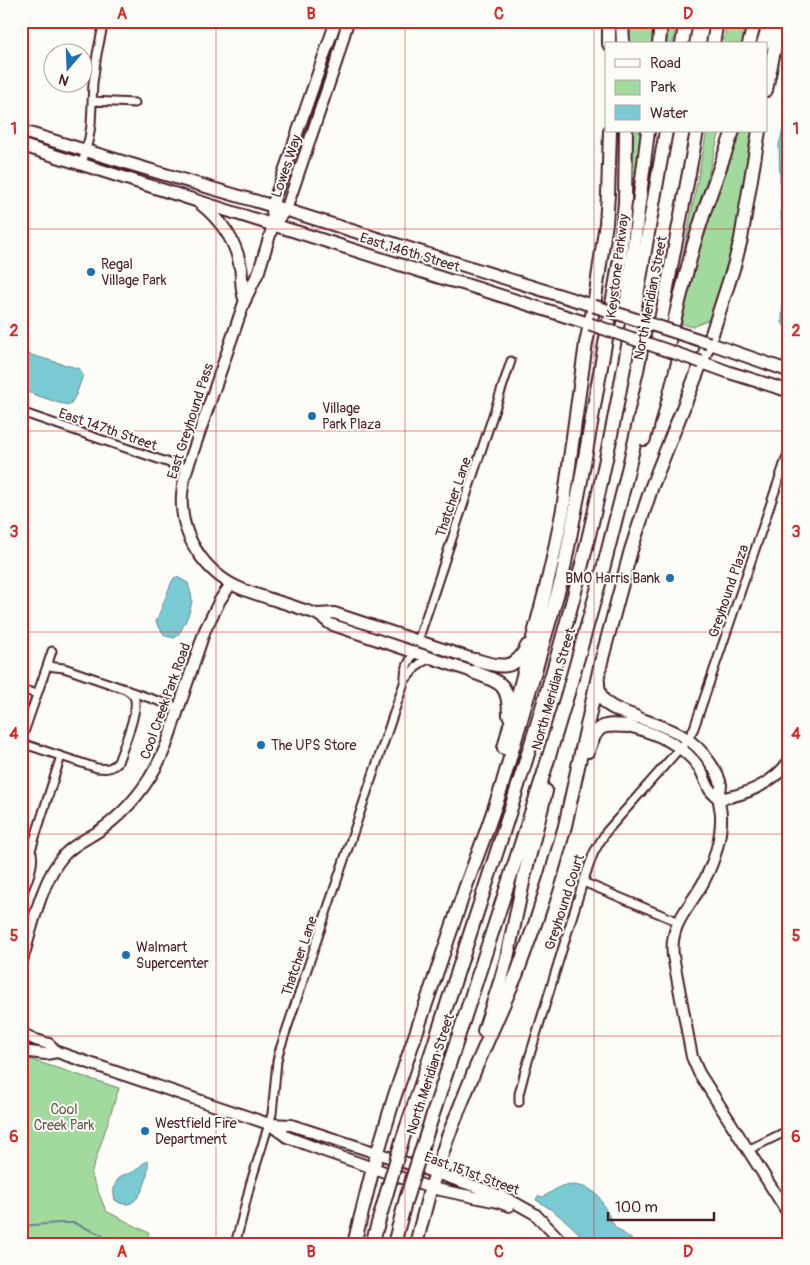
<svg xmlns="http://www.w3.org/2000/svg" width="810" height="1265" font-family="Pangolin,sans-serif">
<rect width="100%" height="100%" fill="#fdfcf7"/>
<filter id="ink" filterUnits="userSpaceOnUse"><feTurbulence type="fractalNoise" baseFrequency=".02" numOctaves="2"/><feDisplacementMap in="SourceGraphic" scale="10" xChannelSelector="R" yChannelSelector="G"/><feConvolveMatrix kernelMatrix="1 2 1 2 8 2 1 2 1" color-interpolation-filters="sRGB"/></filter>
<g filter="url(#ink)">
<path fill="#a2da9e" stroke="#767c64" d="M626,21H655L653,44H627Z
M666,21H677L673,44H663Z
M727,21H748L743,44H723Z
M630,131H643L636,185L632,184Z
M707,131H720L686,256L683,255Z
M738,131H755L732,258L710,319L693,327L680,323L701,240Z
M26,1058L119,1088L91,1174L106,1211L149,1233L146,1244H21V1062Z"/>
<path fill="#79cad2" stroke="#66868f" d="M789,120V329H788L784,326L782,322L783,282L779,145L783,129Z
M21,352L80,369L83,375L76,395L70,405L59,403L21,390Z
M175,577L179,578L188,583C189,588 192,595 192,600C192,608 182,633 175,638L165,636L156,622L172,581Z
M148,1161C150,1178 137,1217 115,1200C112,1191 114,1181 123,1175C126,1174 129,1174 131,1173C138,1170 141,1163 148,1161Z
M575,1185L588,1188L598,1195L615,1227L638,1244H588C574,1226 555,1211 536,1200L538,1196L543,1197L561,1186Z"/>
<g fill="none" stroke-linecap="round" stroke-linejoin="round">
<path stroke="#66868f" stroke-width="2" d="M21,1226L59,1223H74L102,1235"/>
<g stroke="#4a1f2b" stroke-width="11">
<path id="street" d="M92,101L135,103
M82,164L89,138L91,125L93,83L97,54L104,21
M21,412L187,469
M418,641L511,361
M47,666L52,651
M405,680C415,671 416,662 431,659
M21,689L37,694
M129,691L179,708
M21,741L47,666L64,668L125,689C129,691 132,693 134,697C140,708 123,748 118,762C111,769 107,769 97,768L21,743
M21,844L29,847L31,850
M583,882L679,922
M21,898C25,886 37,862 31,850L61,756
M519,1102V1094L525,1071L583,882L594,852L606,832L688,739L694,728L789,450
M748,1150L789,1130
M235,1244L241,1222L250,1185L272,1114L277,1061L279,1052L405,680C404,669 409,660 415,652"/>
</g>
<g stroke="#4a1f2b" stroke-width="14">
<path id="secondary" d="M336,21L272,206L273,225L259,271L245,300L187,469C183,482 181,494 182,507C184,542 209,576 242,589C259,596 278,601 296,607C303,610 311,611 318,615C322,617 326,621 330,624L473,672
M273,225L286,210L337,60L348,21
M318,614L334,613L476,660
M636,717C668,728 692,734 711,764C715,770 720,779 721,785C721,790 718,795 719,800C719,805 721,810 721,815C722,837 714,862 704,881C690,908 669,923 673,956L692,1057L699,1073L748,1150L789,1215
M628,726C655,733 684,744 700,769C704,776 706,784 710,790C712,793 716,796 719,799
M719,799C745,795 773,784 789,761
M21,964C31,932 41,880 64,855C75,843 89,838 102,829C132,807 152,780 166,746L205,630L220,600L231,584
M21,1033L36,1040L49,1044L57,1052L269,1124L291,1125L377,1153L486,1190L510,1200L535,1214L564,1244
M21,1051L46,1054L57,1052
M269,1124L287,1137L327,1152L431,1188L498,1202L509,1206"/>
</g>
<g stroke="#4a1f2b" stroke-width="15">
<path id="primary" d="M21,131L160,173L286,210L594,306
M21,145L273,225L294,231L448,280L464,284L590,324
M201,204C222,221 237,243 241,270C242,281 241,289 245,300
M709,343L789,371
M701,362L731,373L789,391"/>
</g>
<g stroke="#4a1f2b" stroke-width="16">
<path id="highway" d="M622,21L623,44
M609,44V21
M659,44L661,21
M682,44L686,21
M713,44L717,21
M749,44L755,21
M763,44L770,21
M766,90L780,21
M626,308L648,131
M644,439L693,247L706,206L733,131
M476,660C498,667 516,672 527,646
M473,672C500,682 509,683 509,715
M598,682C597,706 618,710 636,717
M504,748L545,592L553,558L563,509L586,343L594,306L606,223L608,195L610,131
M588,751C597,724 602,724 628,726
M484,1031L501,979L507,958L525,873L546,791
M402,1141C430,1058 457,975 484,891C518,788 551,685 578,580C616,432 639,281 666,131
M422,1148L543,776L568,693L602,573L624,487L651,372L697,131
M354,1244L373,1168L394,1098L466,886L485,835L501,789L562,578L580,486L620,259L625,202L626,131
M372,1244L387,1192
M394,1244L406,1199
M416,1244L429,1194L447,1139L476,1067L517,973L535,924L551,875L565,826L601,662L631,550L652,486L709,343L734,266L741,239L759,131"/>
</g>
<use href="#street" stroke="#fdfcf7" stroke-width="7"/>
<use href="#secondary" stroke="#fdfcf7" stroke-width="10"/>
<use href="#primary" stroke="#fdfcf7" stroke-width="11"/>
<use href="#highway" stroke="#fdfcf7" stroke-width="12"/>
<g stroke="#4a1f2b" stroke-width="15" stroke-linecap="butt">
<path id="primary-bridge" d="M594,306L709,343
M590,324L701,362"/>
</g>
<g stroke="#4a1f2b" stroke-width="16" stroke-linecap="butt">
<path id="highway-bridge" d="M387,1192L402,1141
M406,1199L422,1148"/>
</g>
<use href="#primary-bridge" stroke="#fdfcf7" stroke-width="11"/>
<use href="#highway-bridge" stroke="#fdfcf7" stroke-width="12"/>
</g>
</g>
<path fill="none" stroke="#d62828" stroke-width="1" stroke-opacity="0.55" d="M216,21V1244M405,21V1244M594,21V1244M21,229H789M21,431H789M21,632H789M21,834H789M21,1036H789"/>
<g fill="#1f6fb2" stroke="#fdfcf7" stroke-width="2">
<circle cx="91" cy="272" r="5"/>
<circle cx="312" cy="416" r="5"/>
<circle cx="670" cy="578" r="5"/>
<circle cx="261" cy="745" r="5"/>
<circle cx="126" cy="955" r="5"/>
<circle cx="145" cy="1131" r="5"/>
</g>
<g text-anchor="middle" stroke-width="4" stroke-linejoin="round" paint-order="stroke">
<g font-size="14" fill="#4a1f2b" stroke="#fdfcf7">
<text transform="translate(286 166) rotate(-71)" y="5">Lowes Way</text>
<text transform="translate(410 252) rotate(17)" y="5">East 146th Street</text>
<text transform="translate(617 266) rotate(-83)" y="5">Keystone Parkway</text>
<text transform="translate(650 298) rotate(-79)" y="5">North Meridian Street</text>
<text transform="translate(190 421) rotate(-72)" y="5">East Greyhound Pass</text>
<text transform="translate(108 429) rotate(19)" y="5">East 147th Street</text>
<text transform="translate(453 497) rotate(-71)" y="5">Thatcher Lane</text>
<text transform="translate(728 591) rotate(-71)" y="5">Greyhound Plaza</text>
<text transform="translate(553 689) rotate(-74)" y="5">North Meridian Street</text>
<text transform="translate(165 701) rotate(-70)" y="5">Cool Creek Park Road</text>
<text transform="translate(564 902) rotate(-72)" y="5">Greyhound Court</text>
<text transform="translate(299 956) rotate(-71)" y="5">Thatcher Lane</text>
<text transform="translate(430 1074) rotate(-72)" y="5">North Meridian Street</text>
<text transform="translate(472 1173) rotate(20)" y="5">East 151st Street</text>
</g>
<g font-size="14" fill="#4a1f2b" stroke="#fdfcf7" text-anchor="start">
<text x="101" y="269">Regal<tspan x="101" dy="16">Village Park</tspan></text>
<text x="322" y="413">Village<tspan x="322" dy="16">Park Plaza</tspan></text>
<text x="660" y="583" text-anchor="end">BMO Harris Bank</text>
<text x="271" y="750">The UPS Store</text>
<text x="136" y="952">Walmart<tspan x="136" dy="16">Supercenter</tspan></text>
<text x="155" y="1128">Westfield Fire<tspan x="155" dy="16">Department</tspan></text>
</g>
<g font-size="14" fill="#64574e" stroke="#fdfcf7">
<text x="64" y="1114">Cool<tspan x="64" dy="16">Creek Park</tspan></text>
</g>
</g>
<rect width="810" height="1265" fill="none" stroke="#fdfcf7" stroke-width="55"/>
<rect x="605" y="42" width="162" height="90" fill="#fdfcf7" stroke="#b5a4a5"/>
<rect x="615" y="59" width="25" height="8" fill="#fdfcf7" stroke="#b5a4a5"/>
<text x="650" y="68" font-size="15" fill="#4a1f2b">Road</text>
<rect x="615" y="80" width="25" height="15" fill="#a2da9e" stroke="#b5a4a5"/>
<text x="650" y="92" font-size="15" fill="#4a1f2b">Park</text>
<rect x="615" y="105" width="25" height="15" fill="#79cad2" stroke="#b5a4a5"/>
<text x="650" y="118" font-size="15" fill="#4a1f2b">Water</text>
<g transform="translate(68 68) rotate(199)"><circle r="24" fill="#fdfcf7" stroke="#b5a4a5"/>
<path d="M0-4L9 19L0 12L-9 19Z" fill="#1f6fb2"/>
<text y="-8" font-size="14" font-weight="bold" text-anchor="middle" fill="#4a1f2b">N</text>
</g>
<path d="M608 1212v8h106v-8" fill="none" stroke="#4a1f2b" stroke-width="2.5"/>
<text x="615" y="1212" font-size="15" fill="#4a1f2b" stroke="#fdfcf7" stroke-width="4" paint-order="stroke">100 m</text>
<rect x="28" y="28" width="754" height="1210" fill="none" stroke="#d62828" stroke-width="2"/>
<g font-size="16" text-anchor="middle" font-weight="bold" fill="#d62828">
<text x="122" y="19">A</text>
<text x="311" y="19">B</text>
<text x="499" y="19">C</text>
<text x="688" y="19">D</text>
<text x="14" y="134">1</text>
<text x="796" y="134">1</text>
<text x="14" y="336">2</text>
<text x="796" y="336">2</text>
<text x="14" y="537">3</text>
<text x="796" y="537">3</text>
<text x="14" y="739">4</text>
<text x="796" y="739">4</text>
<text x="14" y="941">5</text>
<text x="796" y="941">5</text>
<text x="14" y="1142">6</text>
<text x="796" y="1142">6</text>
<text x="122" y="1257">A</text>
<text x="311" y="1257">B</text>
<text x="499" y="1257">C</text>
<text x="688" y="1257">D</text>
</g>
</svg>
